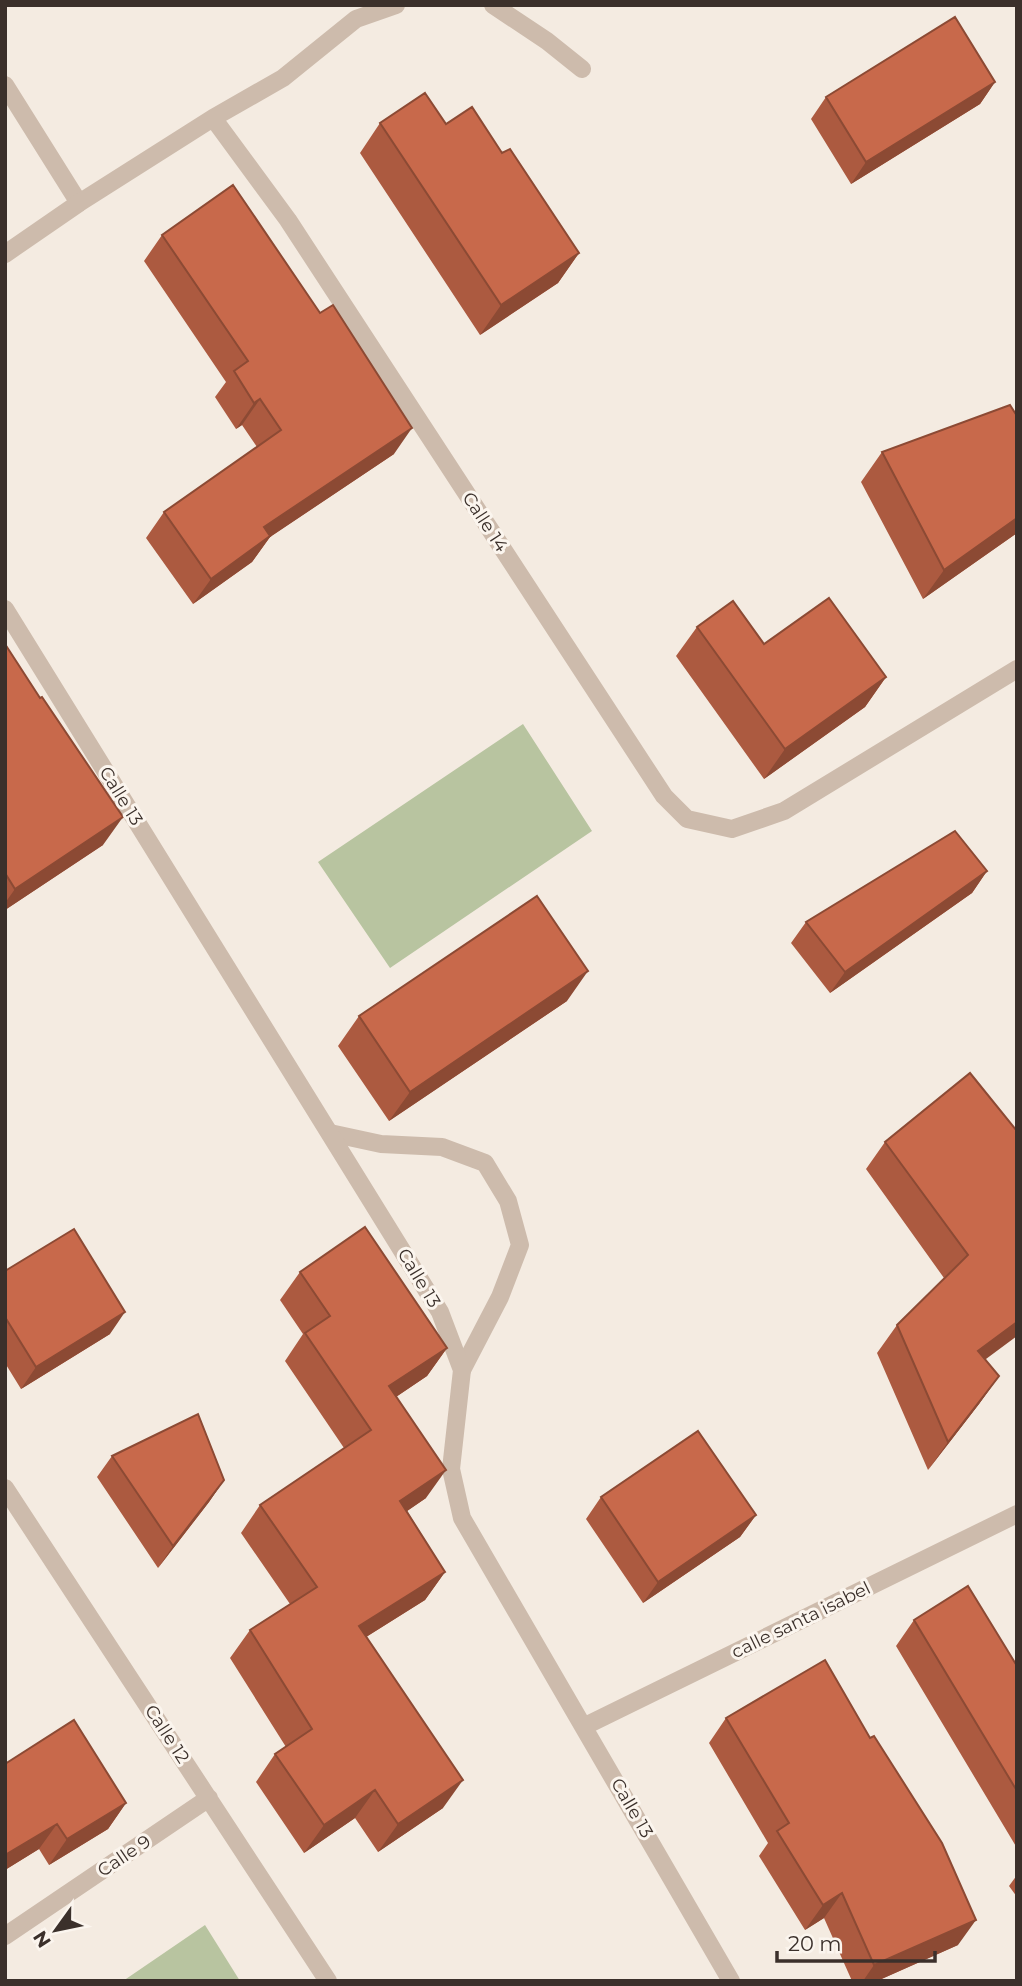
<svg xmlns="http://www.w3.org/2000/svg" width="1022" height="1986" font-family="Montserrat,sans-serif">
<rect width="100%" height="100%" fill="#f4ebe1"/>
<path fill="#b8c4a0" d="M523,724L592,831L390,968L318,862Z
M205,1925L240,1981H123Z"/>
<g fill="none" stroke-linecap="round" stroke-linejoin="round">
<path stroke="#cdbbac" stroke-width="18" d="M5,85L79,203
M330,1133L381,1144L442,1147L485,1163L508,1201L520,1245L500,1297L462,1370"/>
<path stroke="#cdbbac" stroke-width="18" d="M493,5L547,41L582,69
M213,118L283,78L356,19L396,5
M5,254L79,203L213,118L288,220L664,796L687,819L732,829L784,811L1017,669
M5,609L440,1312L462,1370L451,1469L462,1518L731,1981
M5,1488L328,1981
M585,1726L1017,1514
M5,1936L209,1798"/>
</g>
<path fill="#ac5a40" d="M995,82L980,104L851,184L811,119L826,97Z
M380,123L446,124L502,153L579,253L558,283L480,335L360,153Z
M162,235L320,313L394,454L270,537L252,562L193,604L146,538L164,512L257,447L242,425L236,429L215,397L226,382L144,261Z
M882,452L1017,533L923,599L861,482Z
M697,627L764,644L886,677L865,707L764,779L676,656Z
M5,644L103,845L5,910Z
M987,871L972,893L830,993L791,943L806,922Z
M567,1001L389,1121L338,1046L359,1016Z
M970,1073L985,1359L999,1376L979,1404L928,1470L877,1353L897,1325L944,1278L866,1169L885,1142Z
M5,1271L110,1334L21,1389L5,1363Z
M300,1272L447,1348L427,1376L396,1397L426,1498L407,1511L445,1572L425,1600L366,1637L443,1808L378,1852L355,1818L304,1853L256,1782L275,1754L286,1747L230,1658L250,1630L290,1604L241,1533L260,1505L344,1448L285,1361L303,1334L280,1300Z
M112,1456L224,1480L209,1502L158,1568L97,1477Z
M601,1497L756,1515L740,1537L643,1603L586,1519Z
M914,1620L1017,1666V1848L896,1646Z
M726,1718L958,1945L877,1981H852L824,1918L805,1930L759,1856L768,1843L709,1743Z
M5,1764L126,1803L108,1829L49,1865L39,1849L5,1870Z
M1017,1875V1897L1009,1886Z"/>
<path fill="#8c4a34" d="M995,82L980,104L851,184L866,162Z
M579,253L558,283L480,335L501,305Z
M260,399L242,425L236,429L254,403Z
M412,428L394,454L270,537L252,562L193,604L211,579L264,527Z
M1017,518V533L923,599L944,570Z
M886,677L865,707L764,779L785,749Z
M123,817L103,845L5,910V903L15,889Z
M987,871L972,893L830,993L845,972Z
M588,971L567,1001L389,1121L410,1092Z
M125,1312L110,1334L21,1389L36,1367Z
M1017,1322V1336L959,1379L978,1351Z
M447,1348L427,1376L369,1415L389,1386Z
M999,1376L979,1404L928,1470L948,1442Z
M446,1470L426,1498L381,1529L400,1501Z
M224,1480L209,1502L158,1568L173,1546Z
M756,1515L740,1537L643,1603L658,1582Z
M445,1572L425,1600L339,1654L359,1626Z
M463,1780L443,1808L378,1852L398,1824Z
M375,1790L355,1818L304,1853L324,1825Z
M126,1803L108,1829L49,1865L67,1839Z
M57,1824L39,1849L5,1870V1855Z
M842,1893L824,1918L805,1930L823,1905Z
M976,1920L958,1945L877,1981H863L874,1965Z"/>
<path fill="#c8694b" stroke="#8c4a34" stroke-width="2" d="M955,17L995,82L866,162L826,97Z
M425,93L446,124L472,107L502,153L510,149L579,253L501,305L380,123Z
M233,185L320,313L333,305L412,428L264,527L270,536L211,579L164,512L281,430L260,399L254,403L234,371L248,361L162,235Z
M1010,405L1017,416V518L944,570L882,452Z
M829,598L886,677L785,749L697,627L733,601L764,644Z
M5,644L40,698L42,697L123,817L15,889L5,873Z
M955,831L987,871L845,972L806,922Z
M537,896L588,971L410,1092L359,1016Z
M970,1073L1017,1131V1322L978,1351L999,1376L948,1442L897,1325L968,1255L885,1142Z
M365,1227L447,1348L389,1386L446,1470L400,1501L445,1572L359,1626L463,1780L398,1824L375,1790L324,1825L275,1754L312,1729L250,1630L317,1587L260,1505L371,1430L305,1333L330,1316L300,1272Z
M74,1229L125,1312L36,1367L5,1317V1271Z
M198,1414L224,1480L173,1546L112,1456Z
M698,1431L756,1515L658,1582L601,1497Z
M968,1586L1017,1666V1791L914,1620Z
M825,1660L870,1738L874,1736L942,1843L976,1920L874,1965L842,1893L823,1905L777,1831L789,1823L726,1718Z
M74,1720L126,1803L67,1839L57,1824L5,1855V1764Z"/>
<g text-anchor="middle" stroke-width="6" stroke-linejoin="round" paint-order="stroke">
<g font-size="18" fill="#3b302b" stroke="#fbf5ee">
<text transform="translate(485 522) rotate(57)" y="6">Calle 14</text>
<text transform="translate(121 796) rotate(58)" y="6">Calle 13</text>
<text transform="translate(419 1278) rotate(59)" y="6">Calle 13</text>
<text transform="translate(801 1620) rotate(-26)" y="6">calle santa isabel</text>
<text transform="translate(167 1734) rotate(57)" y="6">Calle 12</text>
<text transform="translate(632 1808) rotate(60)" y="6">Calle 13</text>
<text transform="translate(124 1856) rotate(-34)" y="6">Calle 9</text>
</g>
</g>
<rect width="1022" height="1986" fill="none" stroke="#3b302b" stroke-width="14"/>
<g transform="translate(56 1930) rotate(237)" stroke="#fbf5ee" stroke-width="5" paint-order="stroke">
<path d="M0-5L12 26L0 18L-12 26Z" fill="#3b302b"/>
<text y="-10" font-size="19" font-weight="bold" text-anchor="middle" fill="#3b302b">N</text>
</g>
<path d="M777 1951v10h158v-10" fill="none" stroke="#3b302b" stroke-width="3.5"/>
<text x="788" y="1951" font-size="21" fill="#3b302b" stroke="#fbf5ee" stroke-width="5" paint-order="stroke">20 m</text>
</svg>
